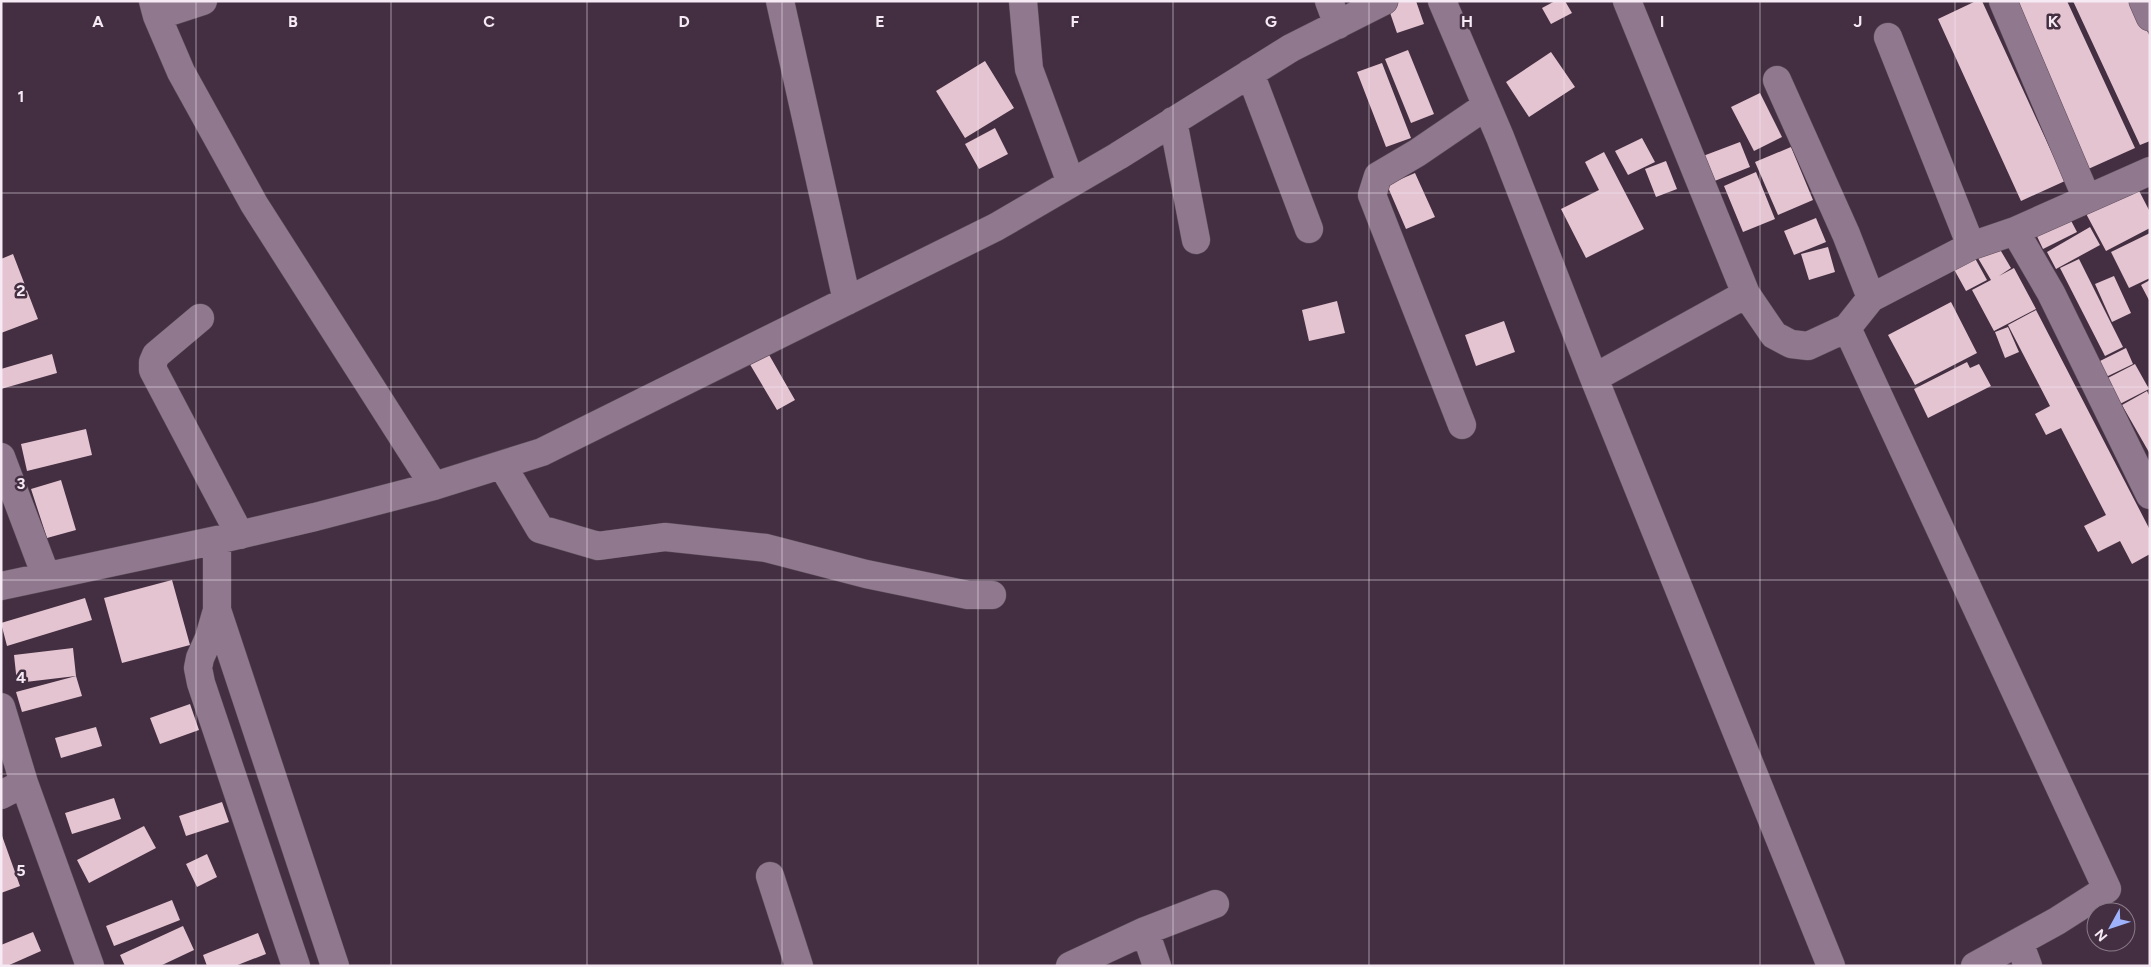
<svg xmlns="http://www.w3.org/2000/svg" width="2151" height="967" font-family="Figtree,sans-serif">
<rect width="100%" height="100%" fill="#432f41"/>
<path fill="#e4c4d0" d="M1396,1H1416L1424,24L1397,33L1387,4Z
M1555,1H1565L1572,13L1551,24L1542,8Z
M1976,1H1982L2065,181L2021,201L1938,19Z
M2008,1H2067L2135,148L2086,170Z
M2073,1H2133L2150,37V141L2140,145Z
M1408,50L1434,114L1411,123L1385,59Z
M1551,52L1575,87L1529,117L1506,82Z
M985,61L1014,108L965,138L936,91Z
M1382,63L1411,138L1386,147L1357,72Z
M1760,93L1782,137L1754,151L1731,107Z
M995,128L1008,154L979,169L965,144Z
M1642,138L1655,162L1628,175L1615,151Z
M1740,142L1750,167L1712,182L1703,156Z
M1791,147L1813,200L1778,215L1755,162Z
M1604,152L1644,229L1586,258L1561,209L1599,190L1585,162Z
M1666,161L1677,189L1656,197L1645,169Z
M1756,172L1775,219L1743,232L1724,186Z
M1415,173L1435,217L1406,229L1387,185Z
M2134,181L2150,212V228L2106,251L2083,208Z
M2067,213L2077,232L2043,249L2034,230Z
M1816,218L1826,242L1794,255L1784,231Z
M2090,227L2100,245L2056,269L2047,252Z
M2150,233V278L2129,288L2111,252Z
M1995,241L2011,268L1999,276L2014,268L2036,309L1994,331L1972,290L1991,280L1975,253Z
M1828,247L1835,272L1809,280L1801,254Z
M1971,251L1987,280L1966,291L1950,262Z
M13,254L38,319L1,333V259Z
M2079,259L2123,347L2105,356L2060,268Z
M2114,276L2131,313L2112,322L2095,284Z
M2150,280V302L2141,285Z
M1337,301L1345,333L1309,341L1302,310Z
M1951,302L1977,353L1915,385L1888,335Z
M2036,310L2150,530V554L2132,564L2120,541L2098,552L2084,526L2106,515L2061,428L2046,435L2035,414L2050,406L2008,325Z
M1504,321L1515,352L1476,366L1465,335Z
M2008,327L2019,352L2005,358L1995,332Z
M764,346L795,400L777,410L745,356Z
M2126,348L2133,364L2106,377L2098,362Z
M52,354L57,373L1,389V369Z
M1967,362L1970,368L1979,364L1991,386L1928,418L1914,389Z
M2135,364L2149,389L2116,406L2102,381Z
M2147,391L2150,397V454L2122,405Z
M86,429L92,455L27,471L21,444Z
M61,480L76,530L47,538L31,489Z
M172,580L190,645L122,663L104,598Z
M85,598L92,620L7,646L1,623Z
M73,648L76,676L17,683L14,655Z
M76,676L82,696L22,712L16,692Z
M190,704L199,730L160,744L150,718Z
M96,727L102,746L61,758L55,738Z
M114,798L121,819L72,834L65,813Z
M222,802L229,822L186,836L179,816Z
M144,826L156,848L89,883L77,860Z
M1,833L20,886L1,893Z
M207,854L217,877L197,887L186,864Z
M172,900L180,920L114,946L106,926Z
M183,926L194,950L160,966H125L120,955Z
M33,932L41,951L7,966H1V945Z
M258,933L266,954L235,966H207L203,955Z"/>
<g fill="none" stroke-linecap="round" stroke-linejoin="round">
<g stroke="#5e4e5d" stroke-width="29">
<path id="street" d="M153,1L157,16L181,72L254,204L434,486
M780,1L847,301
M1023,1L1029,69L1071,183
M1329,1L1338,25
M1442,1L1500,137L1594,378L1831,966
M1627,1L1746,294L1774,335L1791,344L1808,346L1847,328L1871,298L1971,246L2015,231L2150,171
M2003,1L2087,199
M2143,1L2150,17
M157,16L203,1
M1888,37L1971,246
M1250,73L1309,229
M1777,80L1846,234L1871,298
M1173,121L1196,240
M2015,231L2051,293L2150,495
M200,318L156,355L153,362V370L240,535
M1847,328L2107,889L2057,921L1975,966
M1594,378L1746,294
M1462,425L1372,195L1378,176L1417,153L1486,106
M1,457L46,576
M502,465L540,529L598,546L665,537L766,548L866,574L968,595H992
M217,540V610L335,966
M1,586L217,540L315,517L434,486L542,452L996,227L1118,156L1291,48L1384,1
M217,610L209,638L200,658L198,668L201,683L296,966
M1,707L24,783L90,966
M1,795L24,783
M770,876L799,966
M1145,931L1215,904
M2019,942L2028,966
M1070,966L1145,931L1157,966"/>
</g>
<use href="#street" stroke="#90798e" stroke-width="28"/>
</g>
<path fill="none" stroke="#f6eaf5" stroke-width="1" stroke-opacity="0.55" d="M196,1V966M391,1V966M587,1V966M782,1V966M978,1V966M1173,1V966M1369,1V966M1564,1V966M1760,1V966M1955,1V966M1,193H2150M1,387H2150M1,580H2150M1,774H2150"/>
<g font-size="16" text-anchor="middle" font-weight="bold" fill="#f6eaf5" stroke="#432f41" stroke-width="5" stroke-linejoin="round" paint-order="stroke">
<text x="98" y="27">A</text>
<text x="293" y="27">B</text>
<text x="489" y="27">C</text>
<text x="684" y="27">D</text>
<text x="880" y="27">E</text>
<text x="1075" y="27">F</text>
<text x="1271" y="27">G</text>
<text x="1467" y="27">H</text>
<text x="1662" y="27">I</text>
<text x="1858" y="27">J</text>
<text x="2053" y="27">K</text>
<text x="21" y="102">1</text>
<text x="21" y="296">2</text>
<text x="21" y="489">3</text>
<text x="21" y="683">4</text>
<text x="21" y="876">5</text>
</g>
<rect width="2151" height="967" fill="none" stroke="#f6eaf5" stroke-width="5"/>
<g transform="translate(2111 927) rotate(230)"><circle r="24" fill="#432f41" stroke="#8b7a89"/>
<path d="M0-4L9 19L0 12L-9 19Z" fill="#9fb3fd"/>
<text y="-8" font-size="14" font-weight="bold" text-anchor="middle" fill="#f6eaf5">N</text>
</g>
</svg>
